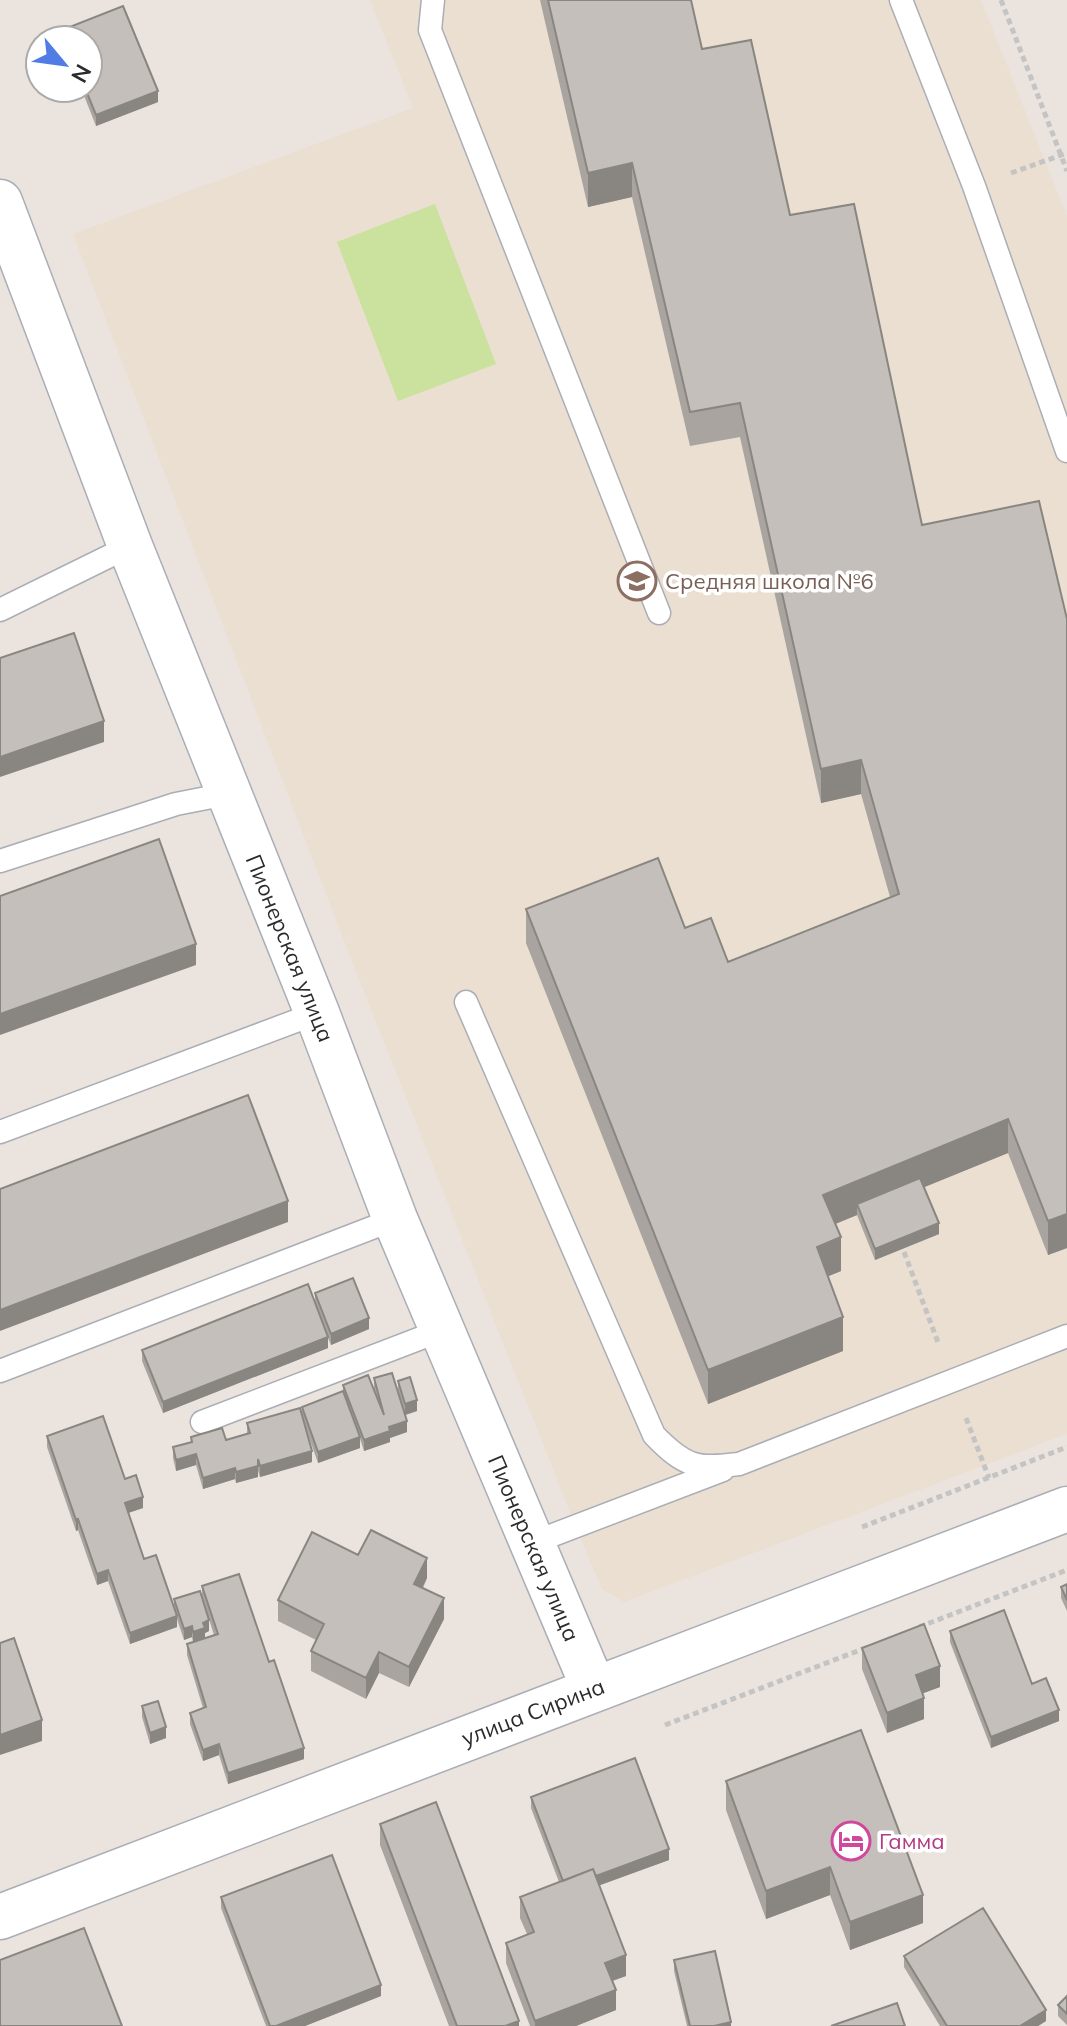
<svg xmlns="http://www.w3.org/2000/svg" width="1067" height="2026" font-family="Mulish,sans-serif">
<rect width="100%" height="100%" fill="#ebe4de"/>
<path fill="#eadfd0" d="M370,0H981L1067,216V1434L624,1602L602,1589L575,1525L339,928L73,234L413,108Z"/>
<path fill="#cbe19e" d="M435,204L496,364L398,401L337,242Z"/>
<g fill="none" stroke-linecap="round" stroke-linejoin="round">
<g stroke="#abaeb5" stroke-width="25">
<path id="lane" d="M433,0L430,30L659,613
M901,0L974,186L1067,451
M0,610L130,546
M0,861L176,804L227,794
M466,1002L654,1435C685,1467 696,1469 739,1464L1067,1336
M0,1132L317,1013
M0,1371L395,1219
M202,1422L442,1330
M532,1543L723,1470"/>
</g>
<g stroke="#abaeb5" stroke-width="47">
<path id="street" d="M0,202L130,546L317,1013L395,1219L594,1689
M0,1917L1067,1509"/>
</g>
<path stroke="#c4c4c4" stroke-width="5" stroke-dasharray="6 4" stroke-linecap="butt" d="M1001,0L1067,171
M1011,173L1067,153
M904,1252L939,1345
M966,1418L989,1478
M862,1527L1067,1447
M919,1627L1067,1570
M665,1725L868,1647"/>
<use href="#lane" stroke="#fff" stroke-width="22"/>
<use href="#street" stroke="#fff" stroke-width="44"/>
</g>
<path fill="#a9a4a0" d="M540,0H691L702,49L790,215L922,525L1067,619V1248L1048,1255L1008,1153L924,1187L939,1234L875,1260L857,1215L835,1224L841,1271L828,1276L843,1351L708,1404L526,943V909L685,928L728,962L890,897L861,794L821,803L740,437L690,446L632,197L588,207Z
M123,6L158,91V102L96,126L81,88H88V40H62V30Z
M315,1293L369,1329L331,1345L328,1338V1348L163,1413L142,1361V1350L315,1301Z
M374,1378L398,1392V1381L417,1411L405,1415L407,1432L390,1438V1442L364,1451L360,1439V1448L318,1463L306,1429L312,1462L260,1477L258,1471V1477L236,1483L235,1479L203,1489L196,1465L176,1471L173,1458V1447L191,1442V1437L226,1440L247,1434V1423L302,1415V1407L343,1392V1385L374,1391Z
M47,1436L125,1479L143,1508L128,1513L144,1559L174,1607V1599L209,1631L205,1633V1638L214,1635L202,1597V1586L269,1662L304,1759L228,1784L219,1755L203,1761L190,1724V1713L203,1708L187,1655V1644L193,1642L192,1637L184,1640L177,1619V1627L130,1644L108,1581L97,1585L78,1530L76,1531L47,1447Z
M358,1555L427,1578L423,1588L444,1619L409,1687L379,1673L366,1699L311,1671V1651L316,1640L278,1621V1600Z
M1067,1584V1611L1061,1598V1587Z
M950,1631L1032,1684L1059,1721L991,1748L950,1642Z
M862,1648L940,1687L923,1693L924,1719L887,1733L862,1669Z
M142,1706L166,1738L150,1744L142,1717Z
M726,1781L923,1923L850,1950L830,1895L766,1919L726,1810Z
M531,1797L669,1860L599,1885L626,1976L613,1981L616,2010L576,2026H530L506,1963V1943L527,1934L520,1918V1897L559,1882L531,1808Z
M380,1824L519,2026H449L380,1845Z
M221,1897L381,1996L305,2026H266L221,1908Z
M904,1956L1046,2021L1038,2026H940L904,1967Z
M674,1960L731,2026H687L674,1971Z
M1067,1996V2025L1058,2016V2005Z"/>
<path fill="#898682" d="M158,91V102L96,126V115Z
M632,163V197L588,207V173Z
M104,721V742L0,777V757Z
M861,760V794L821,803V769Z
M196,944V965L0,1035V1014Z
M1008,1119V1153L861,1213L857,1204V1215L823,1229V1195Z
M288,1201V1222L0,1331V1310Z
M1067,1214V1248L1048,1255V1221Z
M939,1223V1234L875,1260V1249Z
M841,1237V1271L817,1281V1247Z
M843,1317V1351L708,1404V1370Z
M369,1318V1329L331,1345V1334Z
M328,1337V1348L163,1413V1402Z
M417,1400V1411L405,1415V1404Z
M407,1421V1432L390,1438V1442L364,1451V1440L389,1427Z
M360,1437V1448L318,1463V1452Z
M312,1451V1462L260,1477V1466Z
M196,1454V1465L176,1471V1460Z
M258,1466V1477L236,1483V1472Z
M235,1468V1479L203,1489V1478Z
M143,1497V1508L125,1514V1503Z
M78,1519V1530L76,1531V1520Z
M427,1558V1578L414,1604V1584Z
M108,1570V1581L97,1585V1574Z
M444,1598V1619L409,1687V1667Z
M177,1616V1627L130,1644V1633Z
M209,1620V1631L205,1633V1639L193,1642V1632L203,1623Z
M192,1626V1637L184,1640V1629Z
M379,1652V1673L366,1699V1678Z
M940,1666V1687L916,1696V1675Z
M924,1698V1719L887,1733V1713Z
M1059,1710V1721L991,1748V1737Z
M42,1720V1741L0,1755V1735Z
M166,1727V1738L150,1744V1733Z
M219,1744V1755L203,1761V1750Z
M304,1748V1759L228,1784V1773Z
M669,1849V1860L565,1898V1887Z
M830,1867V1895L766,1919V1891Z
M923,1895V1923L850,1950V1922Z
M626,1955V1976L605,1983V1963Z
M381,1985V1996L305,2026H276Z
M616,1990V2010L576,2026H535V2021Z
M1046,2010V2021L1038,2026H1020Z
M519,2021V2026H505Z
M731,2022V2026H714Z"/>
<path fill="#c4bfba" stroke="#898682" stroke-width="2" d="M548,0H691L702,49L751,40L790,215L854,204L922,525L1039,501L1067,619V1214L1048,1221L1008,1119L823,1195L841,1237L817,1247L843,1317L708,1370L526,909L658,858L685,928L711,918L728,962L899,894L861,760L821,769L740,403L690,412L632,163L588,173Z
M123,6L158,91L96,115L85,88H88V40H66L62,30Z
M74,633L104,721L0,757V658Z
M159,839L196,944L0,1014V896Z
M248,1095L288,1201L0,1310V1189Z
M920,1178L939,1223L875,1249L857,1204Z
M353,1278L369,1318L331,1334L315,1293Z
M308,1284L328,1337L163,1402L142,1350Z
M392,1373L407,1421L389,1427L390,1431L364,1440L343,1385L368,1375L384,1415L374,1378Z
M410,1377L417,1400L405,1404L398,1381Z
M343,1391L360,1437L318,1452L302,1407Z
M300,1408L312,1451L260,1466L258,1459V1466L236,1472L235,1468L203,1478L196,1454L176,1460L173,1447L192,1442L191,1437L222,1428L226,1440L250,1433L247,1423Z
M103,1416L125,1479L136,1475L143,1497L125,1503L144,1559L156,1555L177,1616L130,1633L108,1570L97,1574L78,1519L76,1520L47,1436Z
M371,1530L427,1558L414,1584L444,1598L409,1667L379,1652L366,1678L311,1651L324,1624L278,1600L312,1532L358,1555Z
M239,1574L269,1662L274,1660L304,1748L228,1773L219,1744L203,1750L190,1713L206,1707L187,1644L218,1634L202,1586Z
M1067,1584V1600L1061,1587Z
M200,1591L209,1620L203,1623L205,1628L193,1632L192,1626L184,1629L174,1599Z
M1004,1610L1032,1684L1046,1678L1059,1710L991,1737L950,1631Z
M924,1624L940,1666L916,1675L924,1698L887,1713L862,1648Z
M14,1638L42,1720L0,1735V1643Z
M158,1701L166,1727L150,1733L142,1706Z
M861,1730L923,1895L850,1922L830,1867L766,1891L726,1781Z
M635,1758L669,1849L596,1876L593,1869L563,1881L531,1797Z
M436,1802L519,2021L505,2026H457L380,1824Z
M332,1855L381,1985L276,2026H270L221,1897Z
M593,1869L626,1955L605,1963L616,1990L535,2021L506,1943L534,1932L520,1897Z
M983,1908L1046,2010L1020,2026H947L904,1956Z
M84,1928L122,2026H0V1960Z
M715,1951L731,2022L714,2026H690L674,1960Z
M1067,1996V2014L1058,2005Z
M897,2003L905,2026H831Z"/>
<defs>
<g id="school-ring" transform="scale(2)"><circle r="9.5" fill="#fff" stroke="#8d6e63" stroke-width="1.5"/><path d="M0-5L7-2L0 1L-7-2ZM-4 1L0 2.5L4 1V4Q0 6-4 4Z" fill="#8d6e63"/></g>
<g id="hotel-ring" transform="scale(2)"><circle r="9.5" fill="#fff" stroke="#d1479c" stroke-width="1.5"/><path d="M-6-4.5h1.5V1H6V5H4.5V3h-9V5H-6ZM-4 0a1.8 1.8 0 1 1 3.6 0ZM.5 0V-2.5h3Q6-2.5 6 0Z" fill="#d1479c"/></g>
</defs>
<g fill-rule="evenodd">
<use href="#school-ring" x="637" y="581"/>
<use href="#hotel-ring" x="851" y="1841"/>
</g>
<g text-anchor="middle" stroke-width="7" stroke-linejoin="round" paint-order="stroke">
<g font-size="22" fill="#785e54" stroke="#fff" text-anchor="start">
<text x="665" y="589">Средняя школа №6</text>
</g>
<g font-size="22" fill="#2b2b2b" stroke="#fff">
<text transform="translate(290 948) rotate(68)" y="8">Пионерская улица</text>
<text transform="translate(534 1548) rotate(67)" y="8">Пионерская улица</text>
<text transform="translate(533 1712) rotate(-21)" y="8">улица Сирина</text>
</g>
<g font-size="22" fill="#b23c85" stroke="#fff" text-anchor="start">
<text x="879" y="1849">Гамма</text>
</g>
</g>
<g transform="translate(64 64) rotate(119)"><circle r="38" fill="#ffffff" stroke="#aaaaaa" stroke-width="2"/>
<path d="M0-6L14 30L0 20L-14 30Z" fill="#517ce5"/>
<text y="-12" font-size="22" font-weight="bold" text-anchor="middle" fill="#2b2b2b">N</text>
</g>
</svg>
